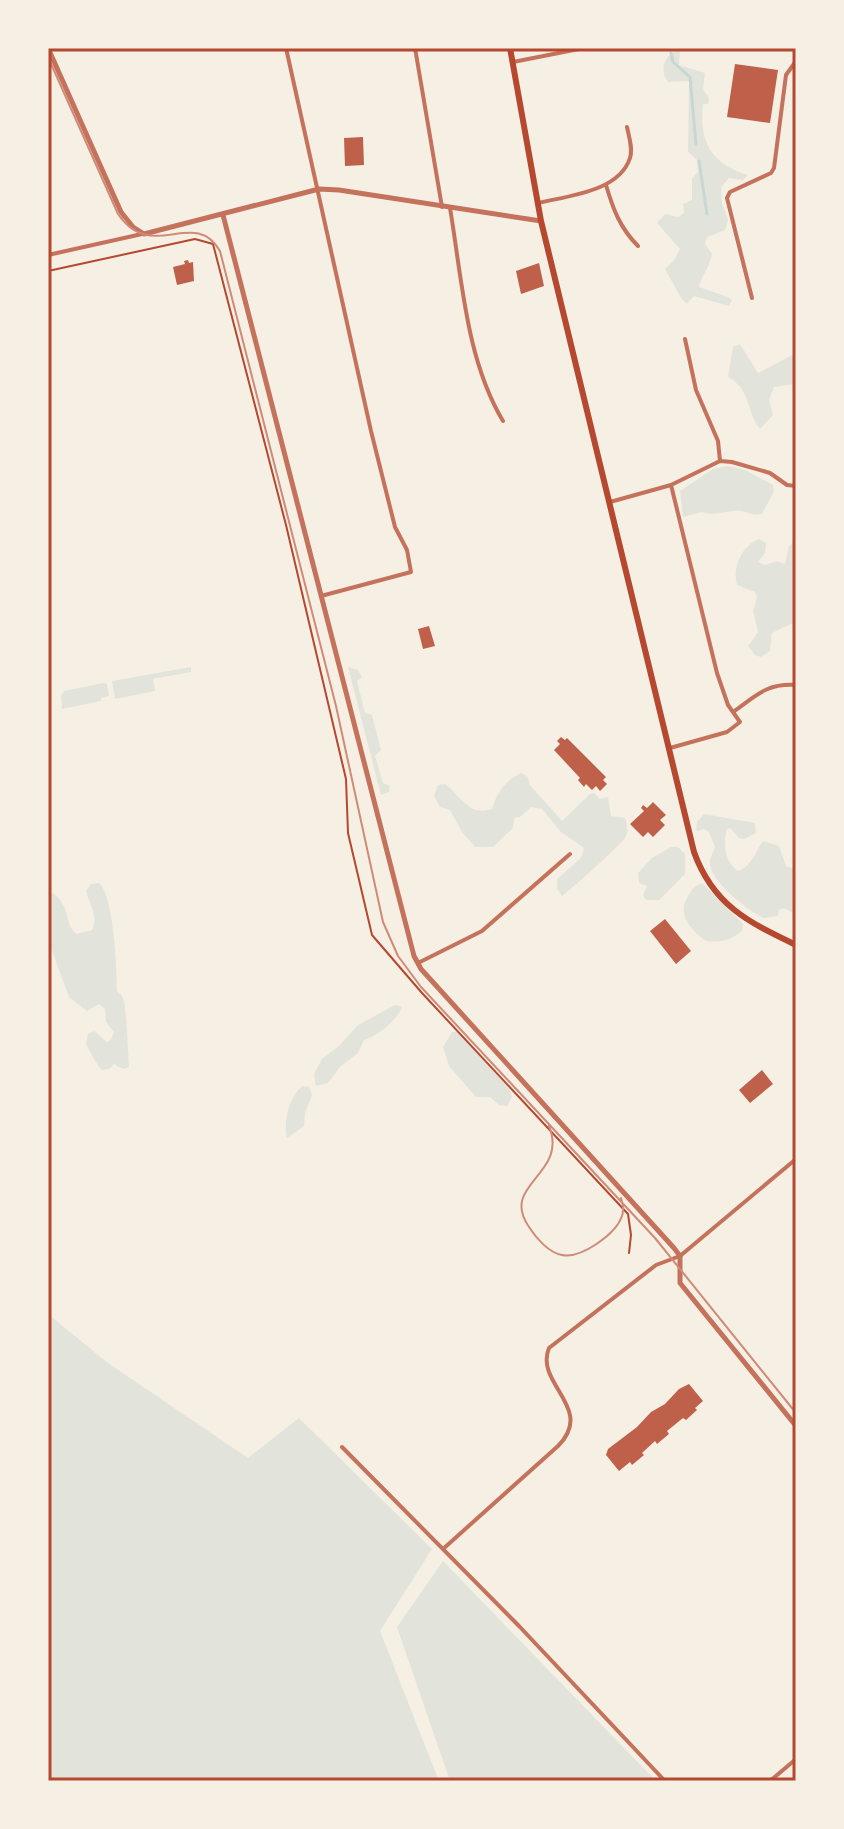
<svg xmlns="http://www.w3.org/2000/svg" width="844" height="1829" font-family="'Open Sans',sans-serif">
<rect width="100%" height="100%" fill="#f6efe4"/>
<path fill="#e2e4dc" d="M680,50L679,65L705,73L703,89L709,98L708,104H703C699,142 711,164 748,175L743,180L729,178L721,187L722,203L728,220L725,230L707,237L705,244L712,254C710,267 702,274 699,287L728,297L732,300L729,306L694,296L687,304L681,298L665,269L675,259L680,249L657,223L665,214L678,217L684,213L683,204L692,200V178L698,172L697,160L688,152L689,81L668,82C659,70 664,53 680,50Z
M740,344L758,373L796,353V384L774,387L769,400L773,415L760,429C745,410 752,391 728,377L733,347Z
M728,466L745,470L773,485L774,491L762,514C753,516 750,513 742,511C729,509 714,517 702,512L683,517L680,491L713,469Z
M759,539L766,543L765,553L758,562L765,565L777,561L785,564L789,546L796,539V625L791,624L772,633L770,651L761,657L755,655L748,646L758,632L753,611L757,598L755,592L737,585C732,568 742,545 759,539Z
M191,667V672L153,679L155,691L115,699L112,681Z
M348,667L358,670L362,677L357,681L365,713L372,715L381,750L375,756L383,783L390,786L389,792L381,795Z
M103,683L107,684L109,696L101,698V701L62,709L61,696L64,691Z
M521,773L528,777L530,785L562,821L590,794L594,793L600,799L608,797L611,816L625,818C627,826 629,831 625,838C623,843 566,894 562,896L557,889V879L581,858L584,848L561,832L542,809L531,807L520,817L514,818L513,828L493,847H475L462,832L450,810L440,807L434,796L438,785L445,784C461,796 469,817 492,809C497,792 505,781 521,773Z
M704,814L755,823L756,833L744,839L739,838L730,828L727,829C723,844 724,861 738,871C752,866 755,852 763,841L779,846L786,866L792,868L796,865V914L783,908L779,910L778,916L763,918C747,909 707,880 710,860C711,856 713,852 715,847L709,832L704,829L699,831L696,830L697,822Z
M671,847H678L685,854V874L659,900H646L643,895L647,886L639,883L638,873L652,858Z
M99,883C114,896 117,969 117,991C123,997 122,995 124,1002C126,1007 129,1064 129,1067L123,1069L114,1064L109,1069L102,1070C99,1068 87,1047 86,1043L88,1034L94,1031L107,1042L111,1040L114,1032L106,1022L105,1009L99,1004L87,1011L69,997L48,940V895L53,893C72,908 63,921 76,934L92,930C99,916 89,904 86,891L91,884Z
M702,883L743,924L742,931C731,940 719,943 706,941C691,930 676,915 688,896C692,889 694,886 702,883Z
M395,1005L402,1007C396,1022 378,1035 364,1040L358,1053L341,1066L328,1083L316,1086L314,1074L322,1059L339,1046L358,1025Z
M452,1032H458L510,1089L512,1097L507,1106L499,1105L490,1097H476L449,1066L443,1047Z
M302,1086L309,1087L312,1095L305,1113L304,1126L287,1138C283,1122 289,1097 302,1086Z
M48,1314L108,1363L248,1458L299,1418L432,1549L380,1631L439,1781H48Z
M443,1561L656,1781H450L397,1627Z"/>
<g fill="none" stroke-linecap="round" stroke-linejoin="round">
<path stroke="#c9d6d2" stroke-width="3" d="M671,53L673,62L690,77L696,144
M699,161L707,214"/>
</g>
<path fill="#bf614a" d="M735,64L778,70L770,123L727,117Z
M363,137L364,165L345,166L344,138Z
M188,260L189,263L193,262L194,281L177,285L173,267L185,264L184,261Z
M539,263L544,286L521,294L516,271Z
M429,626L435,646L423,649L418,629Z
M561,737L565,740L567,738L606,777L603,780L607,784L600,791L596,786L592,790L586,784L584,787L578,780L580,778L554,750L560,744L557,741Z
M653,802L666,815L660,820L665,825L653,837L648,832L643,837L630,824L644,811L641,808L643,805L647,808Z
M665,919L691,951L676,964L650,931Z
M762,1070L773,1084L750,1103L739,1090Z
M689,1384L703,1401L695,1408L697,1410L686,1420L683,1418L667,1431L669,1434L657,1444L655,1441L642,1453L644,1455L632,1465L630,1462L619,1471L606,1455L608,1449L637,1427L651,1412L665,1404L679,1389Z"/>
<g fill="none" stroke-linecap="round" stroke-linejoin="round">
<path stroke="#b5482f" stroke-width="2" d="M48,271L195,239L213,244L286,525L346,779L348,833L372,935L422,993L628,1214L631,1235L629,1253"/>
<path stroke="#c5725c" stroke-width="4" d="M286,48L371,431L395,527L407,550L411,572L321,596
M415,48L442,207
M513,62L584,48
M606,185C613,209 620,228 638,246
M538,203C567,196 619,192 630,158C633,149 629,137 627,127
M450,208C462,279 466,359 503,421
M48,255L142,234
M752,298L727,198L730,192L771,173L774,168L786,75L796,61
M685,339L696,390L718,441L720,461
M610,502L671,485L720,461L732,462L770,473L787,485L796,486
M733,712C756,696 766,683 796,685
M670,748L727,732L740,722L728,705L717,673L671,485
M418,963L482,931L570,854
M342,1447L519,1626L665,1781
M443,1549L558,1446C596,1408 534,1384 549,1348L656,1265L680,1256L796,1159
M770,1781L796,1759"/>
<path stroke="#c5725c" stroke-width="5" d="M48,48L121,212L133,227L144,234L319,189L339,190L541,221
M223,215L414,956L421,969L674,1248L680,1256V1283L796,1426"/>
<path stroke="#b5482f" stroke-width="6" d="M510,48L541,221L694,852C713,905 748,922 796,945"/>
<path stroke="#cf8b77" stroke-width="2" d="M48,57L118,214C152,264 194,206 220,251L336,706L383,922L398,956L421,987L655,1238L796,1413
M549,1126C569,1175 499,1184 529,1227C536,1238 549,1253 562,1255C581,1259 616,1234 622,1216C624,1210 623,1204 621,1198"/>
</g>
<rect width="844" height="1829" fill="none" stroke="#f6efe4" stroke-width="100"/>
<rect x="50" y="50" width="744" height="1729" fill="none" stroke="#b5482f" stroke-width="3"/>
</svg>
